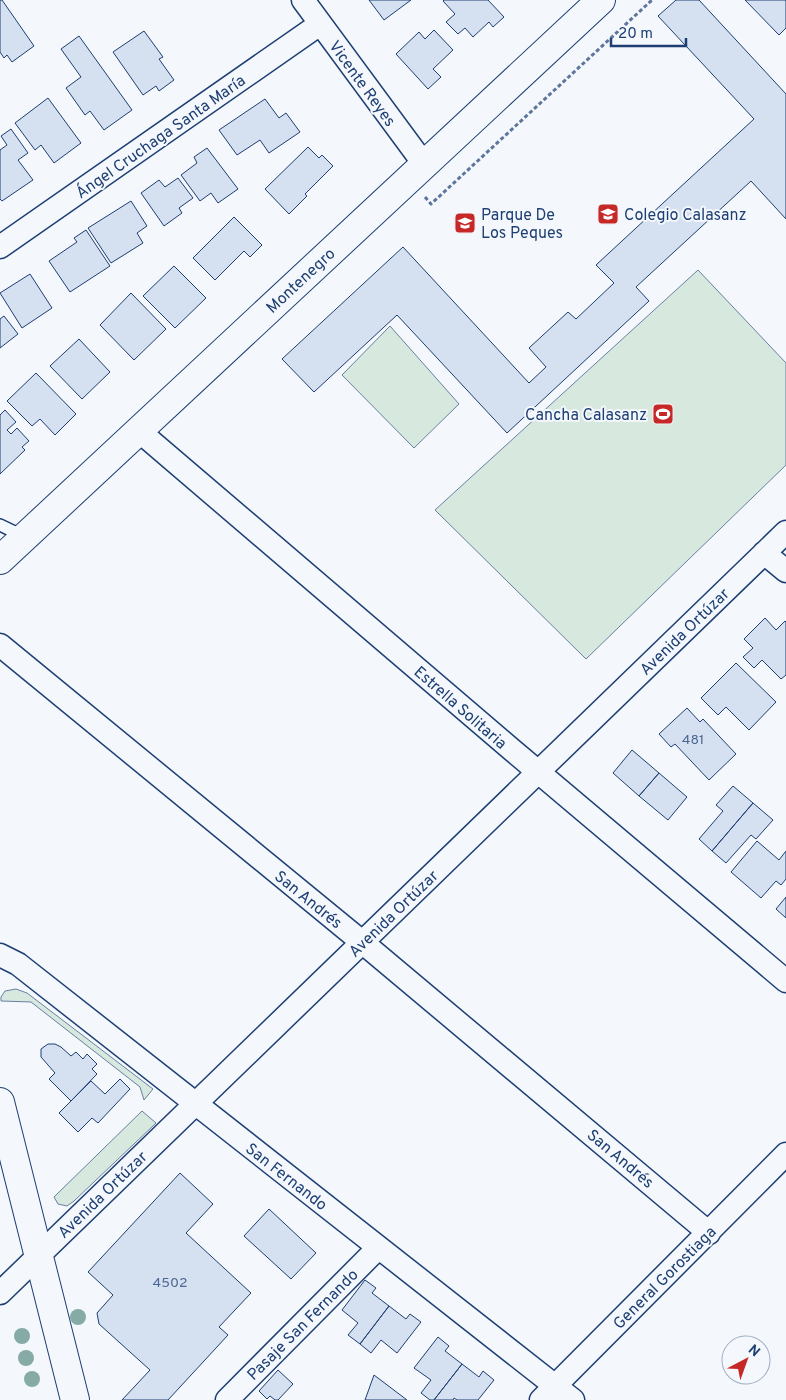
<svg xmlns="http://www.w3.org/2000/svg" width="786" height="1400" font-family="Overpass,sans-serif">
<rect width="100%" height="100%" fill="#f4f7fb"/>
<path fill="#d7e8df" stroke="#687fa3" d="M698,270L786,363V465L586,659L435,510Z
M390,326L459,404L414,448L342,375Z
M16,989L27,993L153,1089L144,1100L140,1087L31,1002L1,1001V997L5,991Z
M142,1111L156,1123L74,1201L67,1206L58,1204L54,1197Z"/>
<path fill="#d5e0f0" stroke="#1d3f73" d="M0,0H2L34,46L12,62L7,55L4,58L0,52Z
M369,0H411L384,20Z
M444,0H488L504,17L493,27L489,22L473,37L465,28L458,34L446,22L455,14L443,1Z
M676,0H699L786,94V219L751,181L636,287L649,301L507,433L397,315L314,392L282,359L403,247L529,383L546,367L529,348L568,312L576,319L614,283L596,265L754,119L658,16Z
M745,0H786V28L779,35Z
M434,30L453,50L433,69L441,77L428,89L396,54L419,32L425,39Z
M144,31L163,57L159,59L174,80L159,91L156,86L143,95L113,52Z
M79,36L132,110L104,130L90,111L85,115L66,88L81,77L61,49Z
M48,98L81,143L54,163L41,145L35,150L15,123Z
M265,99L279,118L286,113L300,132L269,153L260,140L237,155L219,130Z
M11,129L28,153L18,160L33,180L2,201L0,199V150L7,145L1,136Z
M308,147L319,158L322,155L333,166L305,194L307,196L289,214L265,189Z
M207,148L238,189L218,203L211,193L200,201L181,175L197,163L194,157Z
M178,178L193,198L179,208L182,213L164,226L141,193L159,180L165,187Z
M131,201L147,226L137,233L143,243L111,263L88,228Z
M234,217L262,245L250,257L244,251L215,280L193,258Z
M86,230L110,266L70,292L49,261L77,242L74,238Z
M174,266L206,298L175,328L143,296Z
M30,274L52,308L22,328L0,293Z
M131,293L166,329L134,360L100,325Z
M4,316L18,334L0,348V319Z
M79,339L110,372L82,399L50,366Z
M36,373L76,414L55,435L40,419L32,426L7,401Z
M5,410L16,422L7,430L11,434L17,428L29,441L22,447L25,450L0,474V415Z
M765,618L776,630L785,621L786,622V675L781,679L762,660L754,668L743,657L753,648L744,639Z
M736,663L776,702L749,730L726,707L718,715L701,698Z
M687,708L700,722L703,719L736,754L709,780L675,744L671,747L659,734Z
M632,750L659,773L639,796L613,773Z
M659,773L687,797L668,820L639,796Z
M733,786L753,803L712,851L699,839L723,811L716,805Z
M753,803L773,820L756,839L751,835L726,863L712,851Z
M757,841L779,860L786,851V879L781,885L776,881L761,898L731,872Z
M786,897V918L776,909Z
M48,1044H55L61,1047L71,1056L76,1052L83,1059L87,1054L97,1064L92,1069L97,1074L71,1101L49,1079L55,1073L41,1057V1049Z
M120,1079L130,1089L98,1123L92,1118L78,1132L59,1113L91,1081L105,1094Z
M180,1173L213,1204L186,1233L251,1293L219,1327L228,1335L168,1400H122L150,1370L99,1324L97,1313L113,1295L88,1272Z
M269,1209L316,1253L291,1279L244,1236Z
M365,1280L376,1288L372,1293L389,1306L360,1344L348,1335L358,1323L342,1310Z
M389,1306L406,1319L410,1314L421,1322L397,1353L381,1340L371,1353L360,1344Z
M438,1337L449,1346L445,1351L462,1364L434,1400H430L421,1393L431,1380L414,1368Z
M462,1364L479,1377L483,1371L494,1380L478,1400H457L454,1398L453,1400H434Z
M278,1370L293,1384L278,1400H275L270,1396L267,1399L259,1391Z
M374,1375L407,1400H365Z"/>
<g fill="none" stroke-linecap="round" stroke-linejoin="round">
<g stroke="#1d3f73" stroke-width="14">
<path id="service" d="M0,525L25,537"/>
</g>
<g stroke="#1d3f73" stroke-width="25">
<path id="minor" d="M303,0L424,164
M0,247L320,24
M139,431L511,749L786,981
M764,553L786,571
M0,645L362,942L709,1233
M0,955L18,964L573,1400
M0,1293L786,532
M227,1400L378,1248
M541,1400L786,1154"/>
</g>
<g stroke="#1d3f73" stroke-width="30">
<path id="tertiary" d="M0,560L601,0"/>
</g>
<g stroke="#1d3f73" stroke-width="30">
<path id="secondary" d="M0,1102L75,1400"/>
</g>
<path stroke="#5e769c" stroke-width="3" stroke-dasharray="4 2.5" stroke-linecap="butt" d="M425,197L431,204L652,0"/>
<use href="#service" stroke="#f4f7fb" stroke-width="11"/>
<use href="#minor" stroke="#f4f7fb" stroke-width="22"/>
<use href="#tertiary" stroke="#f4f7fb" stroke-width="28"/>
<use href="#secondary" stroke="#f4f7fb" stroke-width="28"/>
</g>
<g fill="#86aba6">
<circle cx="78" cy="1317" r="8"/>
<circle cx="22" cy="1336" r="8"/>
<circle cx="26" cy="1358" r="8"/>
<circle cx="32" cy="1379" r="8"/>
</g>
<defs>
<g id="school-square" transform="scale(1.125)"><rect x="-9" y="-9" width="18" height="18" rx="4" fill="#c62828" stroke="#f4f7fb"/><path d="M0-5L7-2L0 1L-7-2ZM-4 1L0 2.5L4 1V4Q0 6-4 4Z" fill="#fff"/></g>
<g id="stadium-square" transform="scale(1.125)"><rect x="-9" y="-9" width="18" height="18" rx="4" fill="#c62828" stroke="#f4f7fb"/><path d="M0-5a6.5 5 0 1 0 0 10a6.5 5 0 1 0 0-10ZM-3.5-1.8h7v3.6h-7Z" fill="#fff"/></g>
</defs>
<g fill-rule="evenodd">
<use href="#school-square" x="608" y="214"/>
<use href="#school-square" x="465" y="223"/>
<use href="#stadium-square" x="663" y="414"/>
</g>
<g text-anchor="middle" stroke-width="4" stroke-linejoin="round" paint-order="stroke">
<g font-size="14" fill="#4b6792">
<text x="693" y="744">481</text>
<text x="170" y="1287">4502</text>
</g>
<g font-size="16" fill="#1d3f73" stroke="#f4f7fb">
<text transform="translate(363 83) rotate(54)" y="6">Vicente Reyes</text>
<text transform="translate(160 136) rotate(-35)" y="6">Ángel Cruchaga Santa María</text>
<text transform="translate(300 280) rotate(-43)" y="6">Montenegro</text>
<text transform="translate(684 631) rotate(-44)" y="6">Avenida Ortúzar</text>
<text transform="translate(461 707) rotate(41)" y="6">Estrella Solitaria</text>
<text transform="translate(309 899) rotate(39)" y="6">San Andrés</text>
<text transform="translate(393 913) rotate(-44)" y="6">Avenida Ortúzar</text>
<text transform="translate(621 1158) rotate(40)" y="6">San Andrés</text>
<text transform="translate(287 1176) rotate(38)" y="6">San Fernando</text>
<text transform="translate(102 1194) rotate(-44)" y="6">Avenida Ortúzar</text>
<text transform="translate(664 1277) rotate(-45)" y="6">General Gorostiaga</text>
<text transform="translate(302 1324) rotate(-45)" y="6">Pasaje San Fernando</text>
</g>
<g font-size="16" fill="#1d3f73" stroke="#f4f7fb" text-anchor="start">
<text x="481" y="220">Parque De<tspan x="481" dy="18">Los Peques</tspan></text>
<text x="624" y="220">Colegio Calasanz</text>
<text x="647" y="420" text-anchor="end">Cancha Calasanz</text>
</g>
</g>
<g transform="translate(746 1360) rotate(41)"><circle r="24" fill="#f4f7fb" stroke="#9eadc5"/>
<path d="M0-4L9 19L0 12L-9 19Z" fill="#c62828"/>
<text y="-8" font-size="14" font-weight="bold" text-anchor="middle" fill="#1d3f73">N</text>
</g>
<path d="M611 38v8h75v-8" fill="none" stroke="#1d3f73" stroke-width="2.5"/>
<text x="618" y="38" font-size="15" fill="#1d3f73" stroke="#f4f7fb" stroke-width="4" paint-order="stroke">20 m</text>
</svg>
